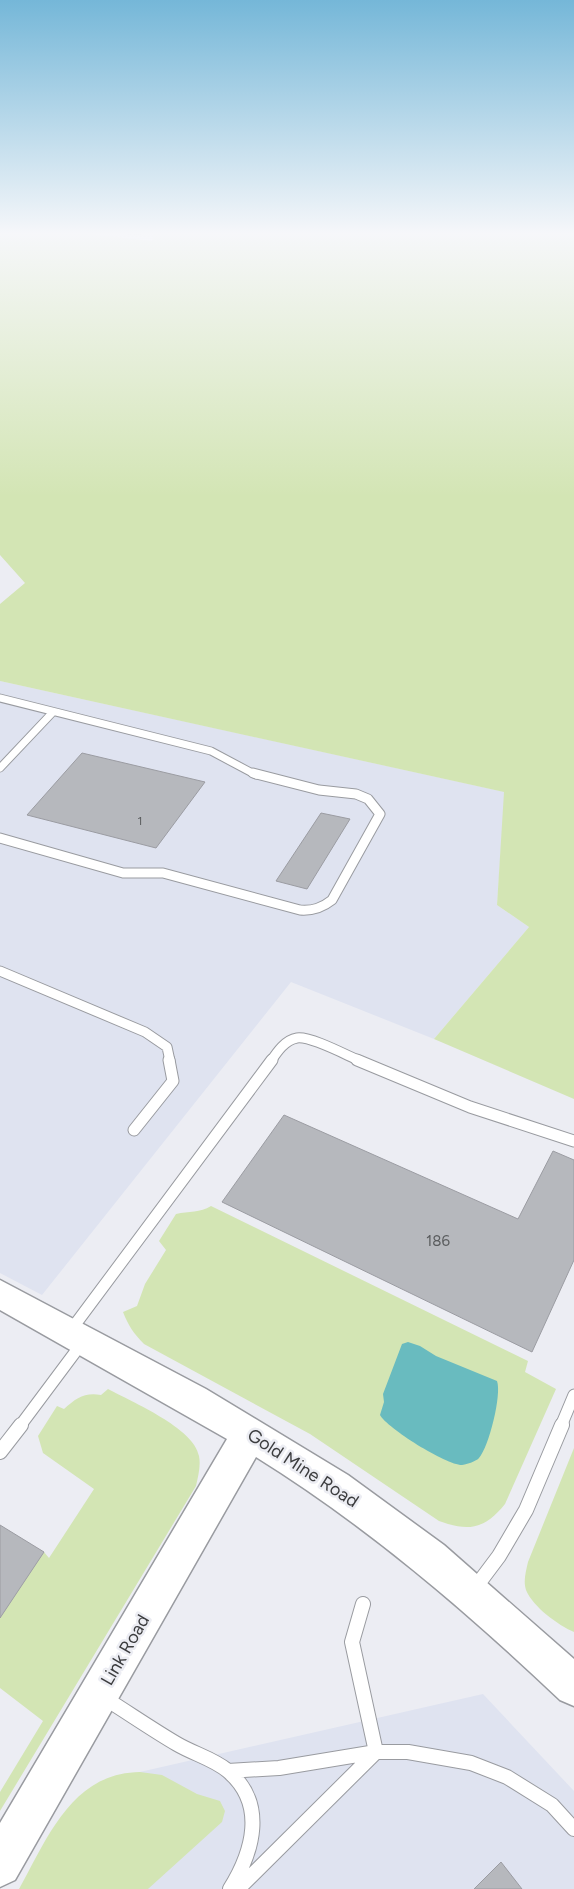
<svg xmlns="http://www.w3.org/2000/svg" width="574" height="1889" font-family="Figtree,sans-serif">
<rect width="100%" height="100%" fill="#ecedf3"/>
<path fill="#dfe3f0" d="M0,681L505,792L497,905L529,927L434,1039L291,982L42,1295L0,1273Z
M483,1694L574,1791V1889H37L131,1774Z"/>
<path fill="#d3e5b4" d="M0,232H73L152,241L154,232H574V1099L434,1039L529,927L497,905L504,792L0,681V604L25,583L0,555Z
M211,1206L528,1361L525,1372L556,1389L505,1504C485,1529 469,1532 439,1521L310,1434L144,1344C134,1334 128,1325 123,1312L137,1306L145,1284L166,1250L159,1241L176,1214C189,1211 200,1213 211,1206Z
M108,1389C132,1402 194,1428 199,1456C201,1466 198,1477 196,1486L0,1811V1792L43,1721L0,1688V1618L44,1552L49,1558L94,1489L43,1453L38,1436L57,1406L64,1409C76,1398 85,1392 101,1395Z
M574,1448V1632C558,1625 533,1607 526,1590C523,1581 526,1571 528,1562Z
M140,1772L162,1775L197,1794L220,1801L225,1811L222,1822L148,1889H19C48,1837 72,1773 140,1772Z"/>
<path fill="#69bbbf" d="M408,1342L420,1346L436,1356L497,1381C502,1394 489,1447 479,1458C477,1461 465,1465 462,1465C446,1465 387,1428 380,1415L384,1402L383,1394L402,1344Z"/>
<path fill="#b6b8bd" stroke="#9b9ca2" d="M82,753L205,782L156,848L27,815Z
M321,813L350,819L307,889L276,881Z
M284,1115L518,1219L553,1151L574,1160V1260L532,1352L222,1202Z
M0,1525L44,1552L0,1618Z
M501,1862L522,1889H474Z"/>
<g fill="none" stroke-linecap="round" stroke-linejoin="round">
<g stroke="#999ba0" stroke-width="5.5">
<path id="lane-far4" d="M129,232H140"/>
</g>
<g stroke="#999ba0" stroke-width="9">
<path id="lane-far3" d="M0,698L211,751L256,775
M0,768L53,712"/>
</g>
<g stroke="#999ba0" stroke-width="11">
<path id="lane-far2" d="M0,838L123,873H163L300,910C313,911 322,908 332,900L380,814L368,799L356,794L319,790L253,773
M0,971L145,1032L167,1047L170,1061
M271,1061C277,1052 285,1040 297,1038C311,1036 346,1055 360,1061"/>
</g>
<g stroke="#999ba0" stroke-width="13">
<path id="lane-far1" d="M357,1060L470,1107L574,1141
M134,1130L173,1081L169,1060
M71,1330L272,1060
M20,1426L82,1343
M561,1426L574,1395"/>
</g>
<g stroke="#999ba0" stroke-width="16">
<path id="lane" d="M0,1452L21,1425
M475,1588L499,1556L526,1510L562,1425
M363,1604L352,1642L376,1752
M106,1699C130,1714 153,1730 177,1744C194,1754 214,1759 228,1771C267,1804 253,1852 230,1889
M228,1771L279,1768L376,1752H408L471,1763L507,1777L552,1805L574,1829
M238,1889L376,1752"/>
</g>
<g stroke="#999ba0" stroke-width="3">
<path id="secondary" d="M0,1280L206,1389L348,1475L444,1545L574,1659V1706L560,1700C465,1610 367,1526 256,1457L15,1880L0,1887V1823L227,1439L0,1310Z"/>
</g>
<use href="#lane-far4" stroke="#fff" stroke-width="4.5"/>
<use href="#lane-far3" stroke="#fff" stroke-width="7"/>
<use href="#lane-far2" stroke="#fff" stroke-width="9"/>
<use href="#lane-far1" stroke="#fff" stroke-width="11"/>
<use href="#lane" stroke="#fff" stroke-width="14"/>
<use href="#secondary" fill="#fff" fill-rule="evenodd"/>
</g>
<linearGradient id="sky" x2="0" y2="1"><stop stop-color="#75b7d8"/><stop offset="0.47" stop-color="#f6f7fa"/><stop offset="1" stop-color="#f6f7fa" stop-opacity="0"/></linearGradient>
<rect width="574" height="497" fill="url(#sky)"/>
<g text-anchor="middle" stroke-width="5" stroke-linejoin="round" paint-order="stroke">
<g font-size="12" fill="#5a5c5e">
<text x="140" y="825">1</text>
</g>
<g font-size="15" fill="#5a5c5e">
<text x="438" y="1246">186</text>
</g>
<g font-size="18" fill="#3c3d3f" stroke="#ecedf3">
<text transform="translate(303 1468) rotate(33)" y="6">Gold Mine Road</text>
<text transform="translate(125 1650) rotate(-60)" y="6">Link Road</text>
</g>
</g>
</svg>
